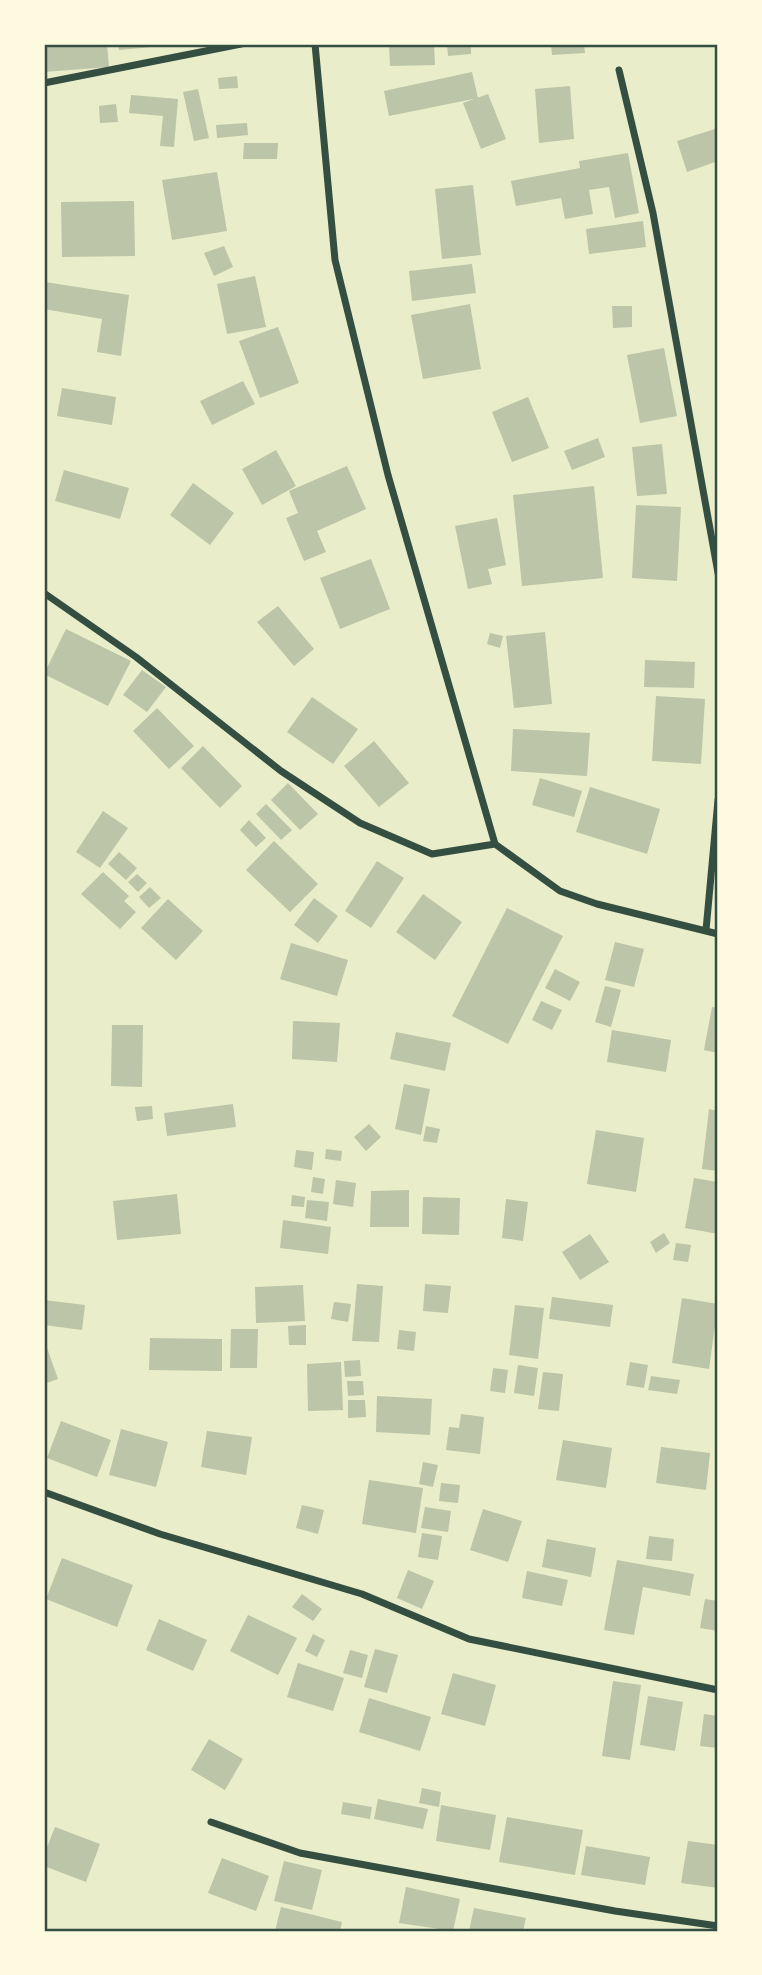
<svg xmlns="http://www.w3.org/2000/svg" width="762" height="1975" font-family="Figtree,sans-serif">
<rect width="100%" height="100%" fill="#e9edc9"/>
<path fill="#bcc5a7" d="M44,44H107L109,67L44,72Z
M118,44H163V46L119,50Z
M389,44H434L435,65L390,66Z
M447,44H471V54L448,56Z
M551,44H584L585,53L552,55Z
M472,72L478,98L389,116L384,91Z
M237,76L238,88L219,89L218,78Z
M570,86L574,139L539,143L535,89Z
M198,89L209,138L194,141L183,92Z
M488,94L506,139L481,149L463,103Z
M131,95L178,99L174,147L160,146L163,116L129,113Z
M116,104L118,122L100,123L99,106Z
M247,123L248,135L217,138L216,125Z
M718,128V161L687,172L677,141Z
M244,143H278L277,159H243Z
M628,153L639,213L615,218L609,187L589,190L593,214L565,219L561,198L516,206L511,181L580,168L579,161Z
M217,172L227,231L172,240L162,180Z
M473,185L481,255L442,259L435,189Z
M134,201L135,256L62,257L61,202Z
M643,221L646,247L589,254L586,229Z
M224,246L233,267L214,276L204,253Z
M472,264L476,293L412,301L409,271Z
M255,276L266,327L227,334L217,284Z
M45,282L129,295L121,356L97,352L102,319L44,309Z
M470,304L481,369L423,379L411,315Z
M612,306H632V327L613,328Z
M278,327L299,383L260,398L239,341Z
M664,348L677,416L640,423L627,355Z
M243,381L255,404L212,425L200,401Z
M62,388L116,397L112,425L57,416Z
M528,397L549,448L512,462L492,412Z
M598,438L605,457L572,470L564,451Z
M662,444L667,494L637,496L632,447Z
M276,450L296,486L262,505L242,469Z
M347,466L366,509L317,531L326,552L304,561L286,518L298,513L289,491Z
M64,470L129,488L120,519L55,501Z
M193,483L234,513L210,545L170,515Z
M594,486L603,578L522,586L513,495Z
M636,505L681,507L677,581L632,578Z
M497,518L506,565L488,569L492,584L468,589L455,526Z
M371,559L390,609L340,629L320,578Z
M278,606L314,649L294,666L257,622Z
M66,629L131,661L108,706L44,674Z
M545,632L552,704L514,708L506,636Z
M490,633L503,636L500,648L487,644Z
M645,660L695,662L694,688L644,687Z
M142,670L166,687L147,712L123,695Z
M656,696L705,699L701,764L652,761Z
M312,697L358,729L333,764L287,732Z
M157,708L194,746L169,769L133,731Z
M513,729L590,733L587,776L511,771Z
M374,741L409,783L379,807L344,766Z
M203,746L242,786L220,808L181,768Z
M540,778L582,791L574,817L532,805Z
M288,783L318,814L300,830L271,800Z
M590,787L660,809L647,854L576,832Z
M266,804L292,830L281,840L256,814Z
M103,811L128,828L100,868L76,852Z
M249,820L266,838L256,847L240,830Z
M274,841L318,884L290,912L246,870Z
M119,852L137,868L126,880L108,864Z
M377,861L404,878L371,928L345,911Z
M103,872L129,896L124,901L136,912L120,929L81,894Z
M137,874L147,883L138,892L128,882Z
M150,887L161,898L149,908L139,897Z
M423,894L462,922L435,960L396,932Z
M314,898L338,916L318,943L294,925Z
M168,899L203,931L176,960L141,928Z
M507,908L563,936L508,1044L452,1016Z
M615,942L644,949L634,987L605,980Z
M291,943L348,960L337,996L280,979Z
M555,969L580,982L570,1001L545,988Z
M605,986L621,990L611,1027L595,1022Z
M541,1001L562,1010L552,1030L532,1020Z
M712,1007L718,1008V1053L704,1050Z
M293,1021L340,1023L337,1062L292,1059Z
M112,1025H143L142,1087L111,1086Z
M612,1030L671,1040L666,1072L607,1062Z
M396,1032L451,1043L445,1071L390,1059Z
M404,1084L430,1089L421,1135L395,1129Z
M233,1104L236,1127L167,1136L164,1113Z
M152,1106L153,1119L137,1121L135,1107Z
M709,1109L718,1111V1171L702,1169Z
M369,1124L381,1137L366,1151L354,1137Z
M426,1126L440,1129L437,1143L423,1141Z
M596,1130L644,1138L636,1192L587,1184Z
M326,1149L342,1151L341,1161L325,1159Z
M296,1150L314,1152L312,1170L294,1167Z
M313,1177L325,1179L323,1194L311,1192Z
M694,1178L718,1182V1234L685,1228Z
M336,1180L356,1183L353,1207L333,1204Z
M409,1190V1227H370L371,1191Z
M177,1194L181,1234L117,1240L113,1201Z
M292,1195L305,1197L304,1207L291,1206Z
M423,1197L460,1198L459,1235L422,1234Z
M506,1199L528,1202L523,1241L502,1238Z
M307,1200L329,1202L327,1221L305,1218Z
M283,1220L331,1227L328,1254L280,1248Z
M664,1233L670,1243L656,1253L650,1242Z
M590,1234L609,1262L580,1280L562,1252Z
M676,1243L691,1245L688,1262L673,1260Z
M357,1284L383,1286L379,1342L352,1341Z
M425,1284L451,1286L448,1313L423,1311Z
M303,1285L305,1321L256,1323L255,1287Z
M552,1297L613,1305L610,1327L549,1319Z
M682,1298L718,1304L709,1369L672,1363Z
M44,1300L85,1305L82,1330L44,1325Z
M334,1302L351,1304L348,1322L331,1319Z
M515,1305L544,1308L538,1359L509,1355Z
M306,1325V1345H289L288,1326Z
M231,1329H258L257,1368H230Z
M399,1330L416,1332L414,1351L397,1349Z
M150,1338L222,1339V1371L149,1370Z
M44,1339L58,1379L44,1384Z
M360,1360L361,1376L345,1377L344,1361Z
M341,1362L343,1410L308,1411L307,1364Z
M630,1362L648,1365L644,1388L626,1385Z
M518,1365L538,1368L534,1396L514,1393Z
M493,1368L508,1370L505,1393L490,1391Z
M543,1372L563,1374L559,1411L538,1409Z
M651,1376L680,1380L677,1394L648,1390Z
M347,1381H363L364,1395L348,1396Z
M377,1396L432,1399L430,1435L376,1432Z
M348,1400H365L366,1417L348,1418Z
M461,1414L484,1417L480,1454L446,1450L449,1427L459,1428Z
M61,1421L111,1440L97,1477L47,1458Z
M121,1429L168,1442L156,1487L109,1475Z
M207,1431L252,1437L246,1475L201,1467Z
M563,1440L612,1448L606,1488L556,1480Z
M661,1447L710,1453L706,1490L656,1483Z
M423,1462L438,1465L433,1487L419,1484Z
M369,1480L423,1488L416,1533L362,1524Z
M441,1483L460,1485L458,1503L439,1501Z
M302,1505L324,1510L318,1534L296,1528Z
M425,1507L451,1511L448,1532L421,1528Z
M483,1509L522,1521L508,1562L470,1550Z
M422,1533L442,1536L438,1560L418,1557Z
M649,1536L674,1539L672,1561L646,1559Z
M547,1539L596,1548L591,1577L542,1567Z
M62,1558L133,1585L117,1627L46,1599Z
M617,1560L694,1574L690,1596L643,1587L634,1635L604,1630Z
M408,1570L434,1581L422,1609L397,1598Z
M527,1571L568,1580L562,1606L522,1598Z
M302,1594L322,1609L313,1621L292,1607Z
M705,1599L718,1601V1631L700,1628Z
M248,1615L297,1638L278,1675L230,1651Z
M159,1619L207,1640L193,1671L146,1650Z
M313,1634L325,1640L317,1657L305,1651Z
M375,1649L398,1655L387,1693L364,1687Z
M350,1650L368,1655L362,1678L343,1673Z
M298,1663L344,1678L333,1711L287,1697Z
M453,1673L496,1685L485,1726L441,1714Z
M613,1681L641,1685L630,1760L602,1756Z
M648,1696L683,1702L675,1751L640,1745Z
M369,1698L431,1717L420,1751L359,1732Z
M704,1714L718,1716V1748L700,1746Z
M209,1739L243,1759L225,1790L191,1770Z
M422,1788L441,1792L439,1807L419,1803Z
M378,1799L428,1809L423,1829L374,1819Z
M343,1802L372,1807L370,1819L341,1814Z
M441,1805L496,1815L490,1850L436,1841Z
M507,1817L583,1830L575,1875L499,1862Z
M55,1827L100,1844L86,1882L44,1866V1855Z
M688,1841L718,1845V1888L681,1883Z
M586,1846L650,1857L645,1885L581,1875Z
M222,1858L269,1876L256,1911L208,1893Z
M284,1861L322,1870L312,1910L274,1901Z
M406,1887L460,1899L453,1931L399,1923Z
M281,1907L342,1922L340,1931H275Z
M474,1908L526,1918L523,1931H469Z"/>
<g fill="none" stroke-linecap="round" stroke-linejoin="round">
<path stroke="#344e41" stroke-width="7" d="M315,44L335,260L388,475L495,844L560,891L597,904L718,934
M619,70L653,213L718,573
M44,83L241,44
M44,593L136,657L281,771L360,823L432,854L495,844
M706,930L718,800
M44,1492L160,1534L362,1594L469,1639L718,1690
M211,1822L300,1853L615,1911L718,1926"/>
</g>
<rect width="762" height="1975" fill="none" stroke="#fefae0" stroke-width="91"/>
<rect x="46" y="46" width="670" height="1884" fill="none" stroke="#344e41" stroke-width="2.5"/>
</svg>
